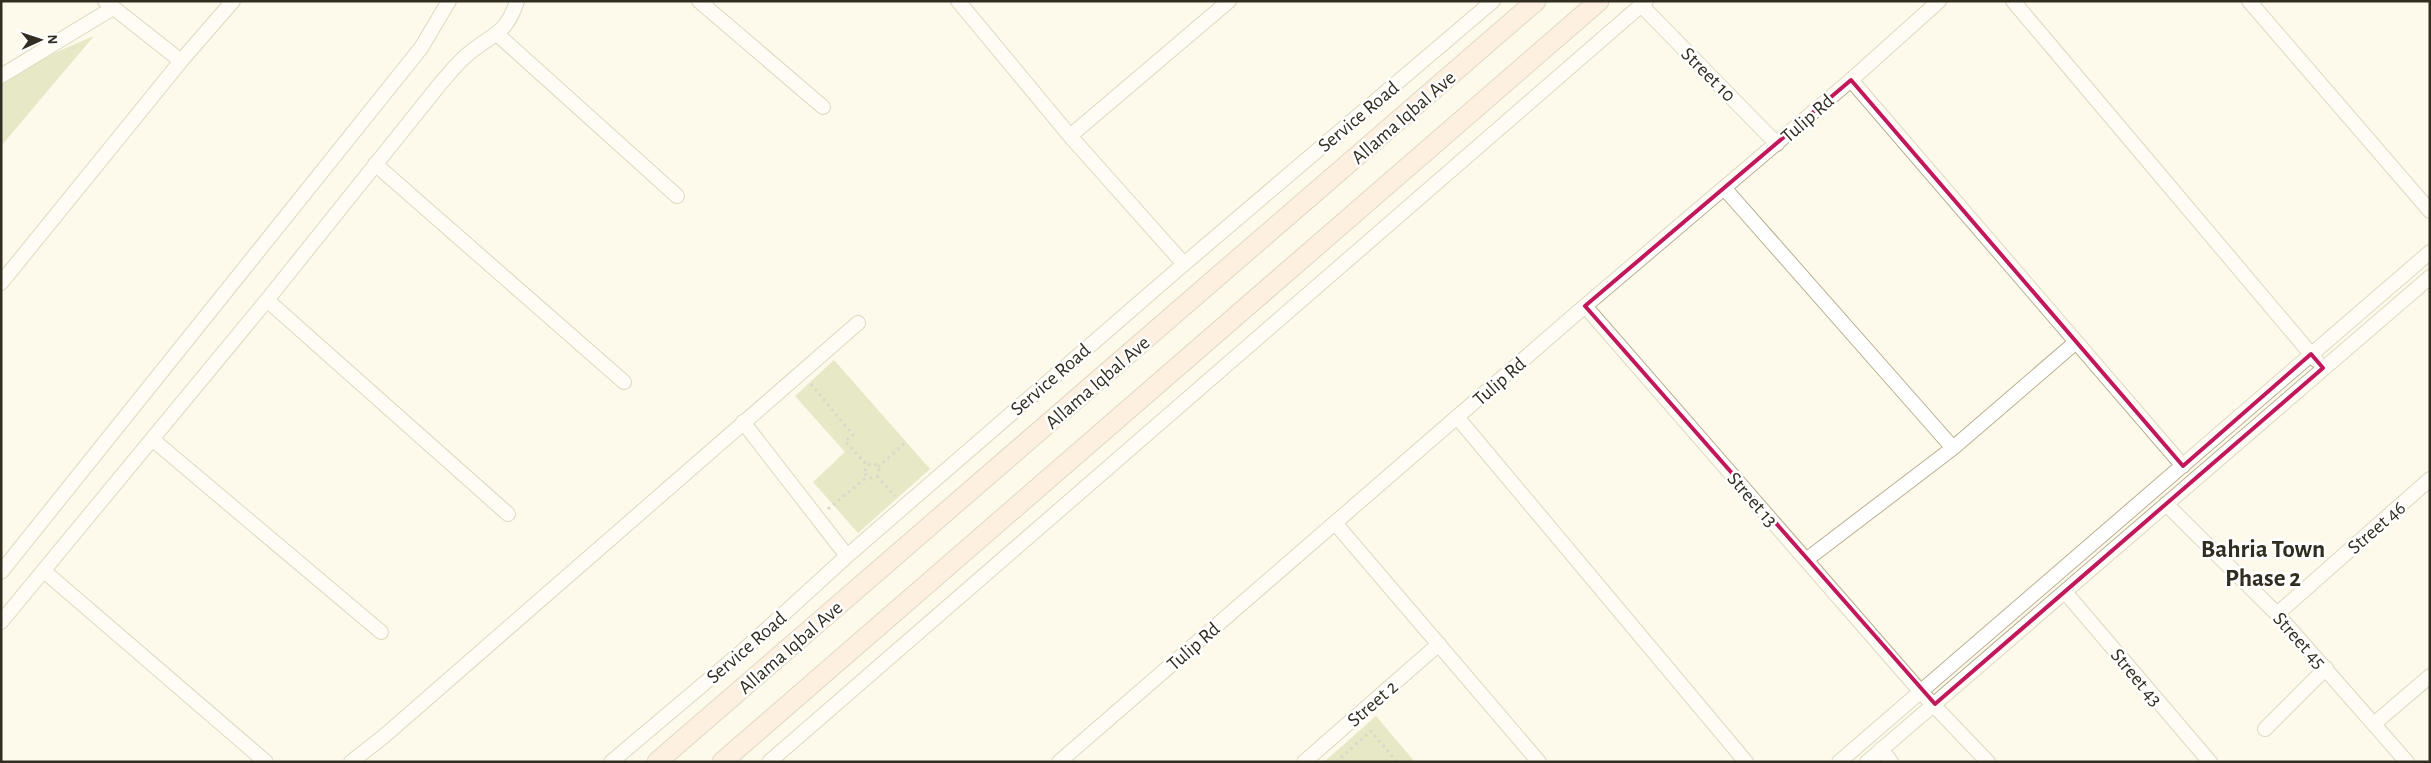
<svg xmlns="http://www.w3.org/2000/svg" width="2431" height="763" font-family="'Alegreya Sans',sans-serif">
<rect width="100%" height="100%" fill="#fdf9eb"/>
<path fill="#cbd299" d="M94,36L1,146V76Z
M834,360L930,469L858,533L813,482L845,452L795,396Z
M1376,716L1415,762H1324Z"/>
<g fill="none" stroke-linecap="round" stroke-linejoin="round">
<g stroke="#bab090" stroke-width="16">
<path id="minor" d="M105,1L181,61
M699,1L823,107
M958,1L1070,136L1184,264
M2013,1L2316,360
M2249,1L2430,211
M1641,5L1777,144
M497,34L677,196
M1,76L113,8
M1851,80L2183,466
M1070,136L1229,1
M375,164L624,382
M1725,189L1953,448
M1,283L181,61L233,1
M267,300L508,514
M1585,306L1920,691L1988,762
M1457,417L1746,762
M743,422L847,556
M152,439L381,632
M2166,504L2277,614L2407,762
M1335,523L1539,762
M1806,560L1953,448L2076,342
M44,571L266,762
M1,572L421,48L449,1
M2065,592L2210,762
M2277,614L2430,479
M1,622L267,300L440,84C449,74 457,63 467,55C491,34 506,36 517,1
M2375,723L2430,676
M2265,729L2326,668
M1881,749L1891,762
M351,762L383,737L858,323
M611,762L745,649L847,556L1184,264L1493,1
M769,762L1646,1
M1059,762L1585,306L1851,80L1939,1
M1304,762L1439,644
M1839,762L2430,252
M1867,762L2430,277"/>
</g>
<g stroke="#bab090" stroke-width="21">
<path id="secondary" d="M657,762L1536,1
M722,762L1599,1"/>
</g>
<path stroke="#b3afa1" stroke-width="3" stroke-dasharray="2.5 4" stroke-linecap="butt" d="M811,384L853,435L845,441L868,466
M865 471a7 7 0 1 1 14 0a7 7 0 1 1-14 0Z
M878,467L906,442
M877,476L895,496
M828,509L868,476
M1336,762L1371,731L1397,762"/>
<use href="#minor" stroke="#fff" stroke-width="14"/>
<use href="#secondary" stroke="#fde5d3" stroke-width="19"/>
</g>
<path d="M0 0H2431V763H0ZM1851,80L2183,466L2311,354L2323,368L1935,704L1585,306Z" fill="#fdf9eb" fill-opacity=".55" fill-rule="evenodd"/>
<path fill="none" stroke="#c2185b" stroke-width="4" stroke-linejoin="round" d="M1851,80L2183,466L2311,354L2323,368L1935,704L1585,306Z"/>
<g text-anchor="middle" stroke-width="5" stroke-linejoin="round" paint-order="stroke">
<g font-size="20" fill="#312d20" stroke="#fff">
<text transform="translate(1709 74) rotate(45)" y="7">Street 10</text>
<text transform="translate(1358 116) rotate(-40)" y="7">Service Road</text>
<text transform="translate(1403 117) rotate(-41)" y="7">Allama Iqbal Ave</text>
<text transform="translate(1807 118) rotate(-41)" y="7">Tulip Rd</text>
<text transform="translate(1050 379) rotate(-41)" y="7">Service Road</text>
<text transform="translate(1499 381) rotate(-41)" y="7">Tulip Rd</text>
<text transform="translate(1097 382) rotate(-41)" y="7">Allama Iqbal Ave</text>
<text transform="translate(1753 499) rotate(49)" y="7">Street 13</text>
<text transform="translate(2376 527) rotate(-41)" y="7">Street 46</text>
<text transform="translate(2300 640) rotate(48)" y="7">Street 45</text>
<text transform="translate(1193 646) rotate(-41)" y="7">Tulip Rd</text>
<text transform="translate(746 647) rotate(-41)" y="7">Service Road</text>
<text transform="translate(790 647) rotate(-41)" y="7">Allama Iqbal Ave</text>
<text transform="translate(2137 677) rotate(50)" y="7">Street 43</text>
<text transform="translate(1372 703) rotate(-41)" y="7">Street 2</text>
</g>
<g font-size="25" font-weight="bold" fill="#312d20" stroke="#fff">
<text x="2263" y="557">Bahria Town<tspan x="2263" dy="29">Phase 2</tspan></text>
</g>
</g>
<rect width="2431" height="763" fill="none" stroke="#312d20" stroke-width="5"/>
<g transform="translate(40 40) rotate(87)" stroke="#ffffff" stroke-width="4" paint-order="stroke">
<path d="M0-4L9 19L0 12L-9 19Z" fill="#312d20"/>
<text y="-8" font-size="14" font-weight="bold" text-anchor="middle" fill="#312d20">N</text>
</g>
</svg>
